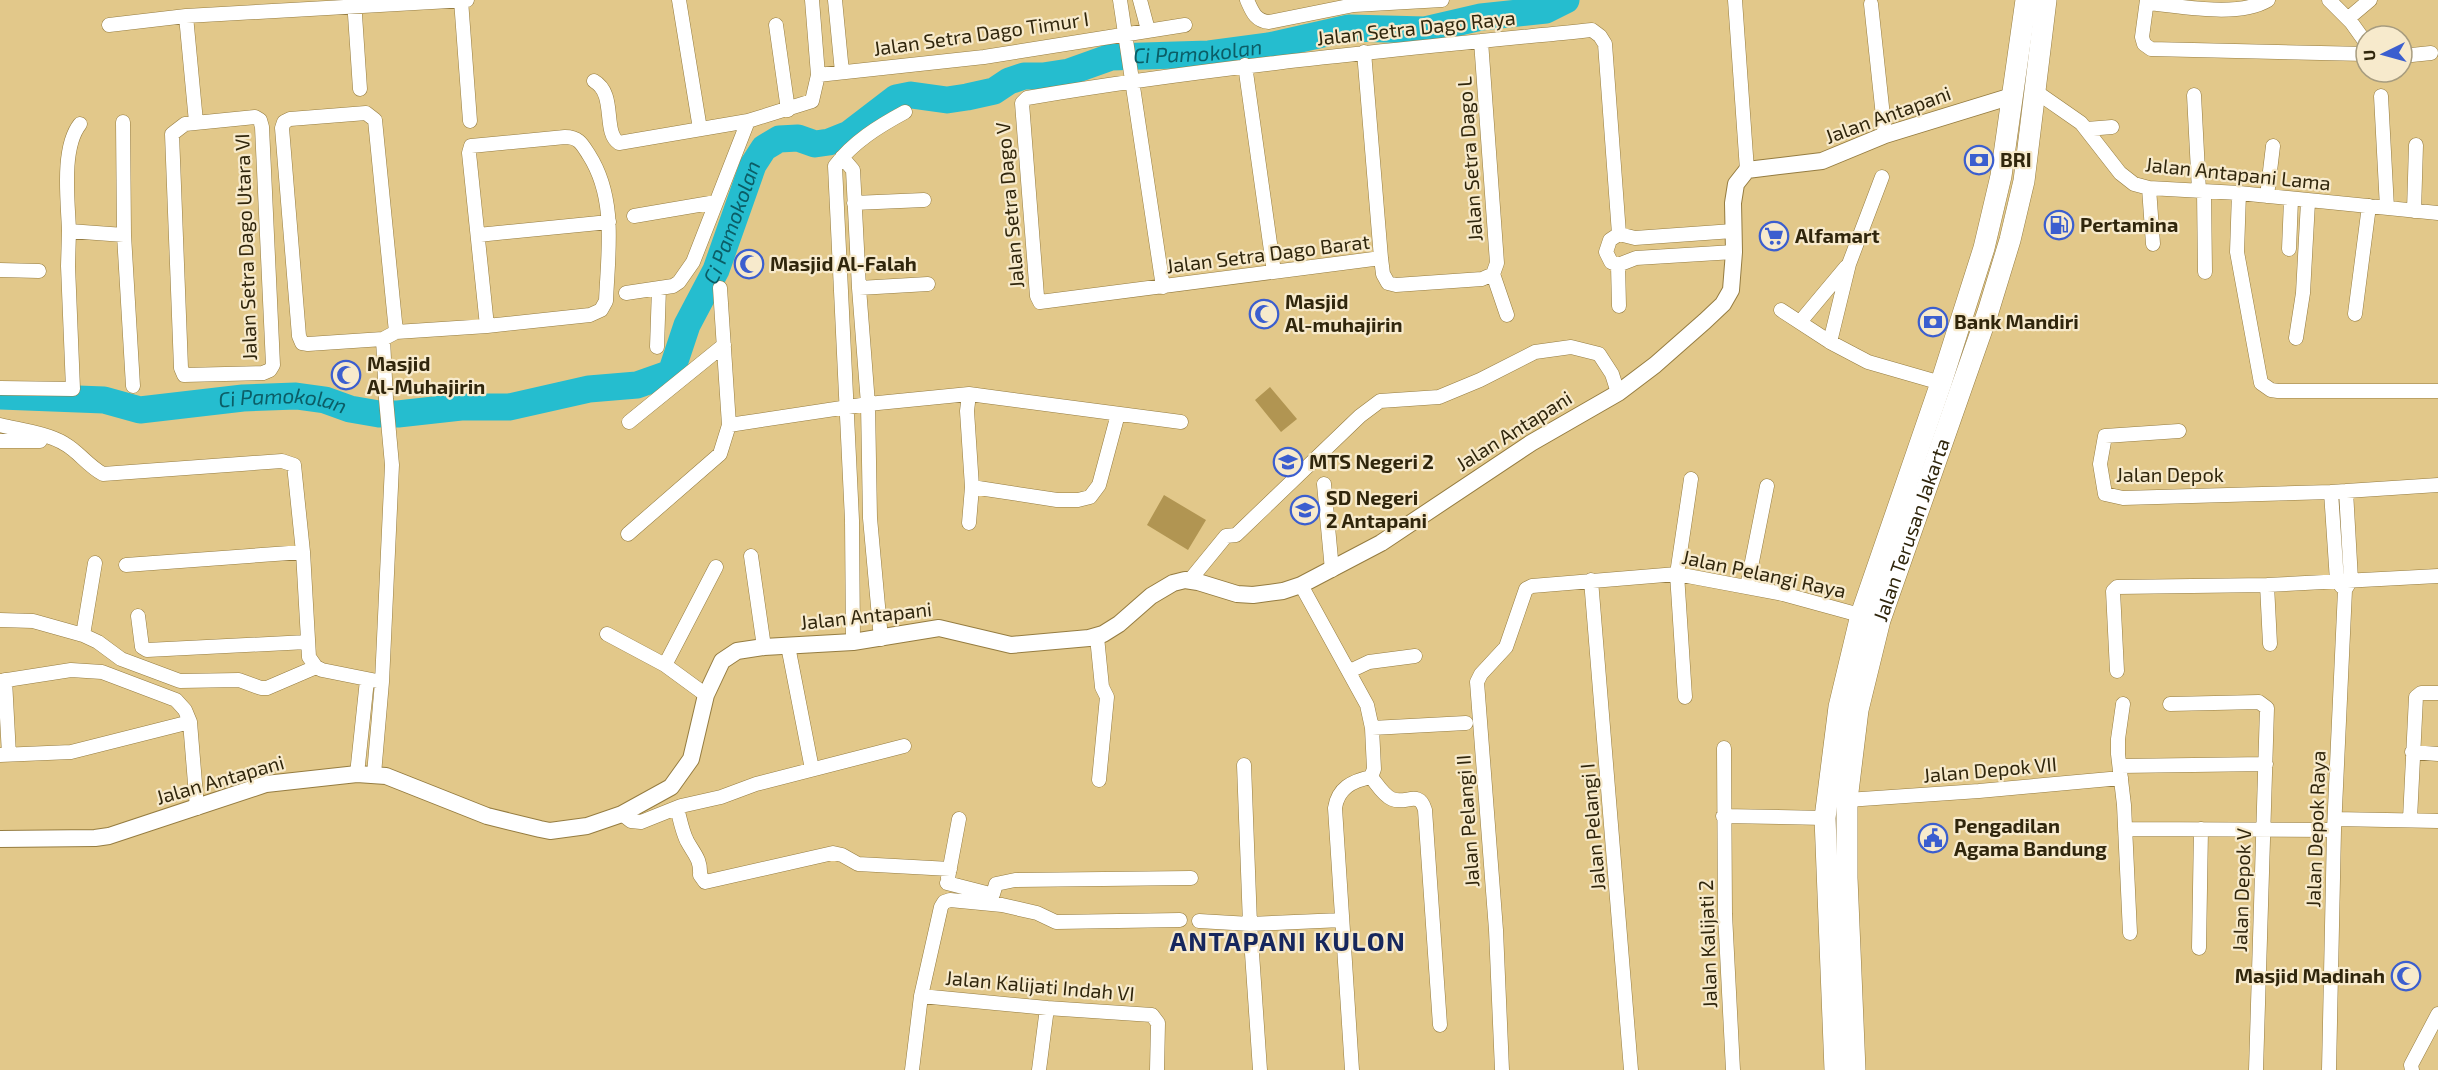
<svg xmlns="http://www.w3.org/2000/svg" width="2438" height="1070" font-family="'Exo 2',sans-serif">
<rect width="100%" height="100%" fill="#e2c88a"/>
<path fill="#b19552" d="M1270,387L1297,419L1281,432L1255,400Z
M1164,495L1206,520L1188,550L1147,525Z"/>
<g fill="none" stroke-linecap="round" stroke-linejoin="round">
<path stroke="#25bdcf" stroke-width="27" id="s1" d="M0,396L104,400L140,410L243,398L296,396L325,400L350,409L379,414H398L461,407H509L589,389L637,385L671,373L687,325L716,270L753,165L764,148L779,139L798,138L815,144L829,142L849,134L896,98L911,95L947,100L967,97L994,91L1009,81L1024,76H1043L1069,72L1111,57L1209,54L1269,46L1349,28L1425,30L1481,17L1546,10L1566,0"/>
<g stroke="#957c40" stroke-width="15">
<path id="minor" d="M354,0L360,89
M461,0L470,121
M679,0L700,129
M835,0L842,72
M1120,0L1163,287
M1140,0L1148,30
M1247,0C1252,11 1255,21 1269,22L1354,5L1442,0
M1735,0L1747,170
M2147,0L2142,37L2144,44L2151,49L2366,54
M2329,0L2351,22
M2147,3C2181,6 2238,18 2268,0
M1871,4L1885,135
M186,16L196,122
M109,25L186,16L467,0
M776,25L788,110
M2366,43L2351,22V16L2370,0
M1364,52L1381,258L1383,274L1388,283L1396,285L1482,279L1493,274L1497,263L1481,41
M2402,56L2431,53
M1245,65L1274,272
M818,75L984,57L1185,25
M594,81C617,94 602,132 619,143L748,121
M2035,91L2081,123L2120,173L2134,184L2149,188L2239,193L2438,213
M2194,95L2199,191
M2381,96L2387,208
M255,117L260,120L262,127L273,365L270,370L263,373L184,375L181,368L172,134L185,124Z
M123,122L124,235L133,386
M2087,129L2112,127
M842,157L853,170L859,288L868,404L870,518L881,639
M2149,188L2153,244
M2204,191L2205,272
M2239,193L2237,252L2261,383L2271,390L2278,391H2438
M2267,196L2273,146
M854,203L924,200
M2414,211L2416,145
M634,216L716,202
M69,231C68,201 61,148 80,124
M1619,234L1635,238L1733,231
M1619,234L1610,240L1606,252L1611,262L1618,265L1619,306
M478,235L609,222
M2289,249L2291,200
M1381,258L1040,302L1037,296L1022,103L1027,98C1215,66 1403,49 1592,30L1600,36L1605,44L1619,234
M1618,265L1636,258L1734,252
M0,270L39,271
M1493,274L1507,315
M859,288L928,284
M626,293L673,286L679,282L693,262L748,121L812,101L818,75L812,0
M1781,310L1830,342L1868,362L1941,383
M2355,314L2369,206
M1800,322L1846,267
M396,332L375,120L366,113L290,119L284,122L282,128L299,336L302,343L308,344L383,339L396,332L487,326L590,315L601,310L606,301C608,252 617,199 589,155C582,144 579,137 565,137L471,146L469,153L487,326
M2296,338L2303,293L2308,202
M1830,342L1849,264L1882,177
M657,347L659,288
M0,388L73,389L68,266L69,231L124,235
M969,394L967,411L972,487L969,523
M629,422L724,345
M0,425C20,430 47,433 65,444C79,452 88,466 103,474L282,461L294,465L303,552L309,657L316,667L322,670L382,682L374,774
M729,425L868,404L969,394L1181,422
M2179,431L2105,436L2100,464L2105,494L2123,498L2331,492L2438,485
M0,441H40
M1324,484L1332,570
M972,487L1057,500H1078L1090,497L1099,485L1118,414
M2331,492L2337,581L2342,587
M628,534L720,454L729,425L720,288
M751,556L764,647
M126,565L303,552
M1190,580L1226,536L1236,535L1360,416L1380,401L1439,397L1480,380L1535,352L1571,347L1599,354L1612,374L1618,393
M1591,580L1631,1070
M1301,585L1367,705L1372,728L1374,769L1371,777
M2267,585L2270,644
M1747,587L1767,486
M138,616L142,647L147,650L307,642
M0,620L33,621L83,635L98,642L121,659L180,681L239,680L261,688H267L316,667
M607,634L665,665L706,695
M83,635L95,563
M1097,637L1102,687L1107,697L1099,780
M853,642L852,520L835,166C853,142 879,126 905,112
M788,646L812,769
M665,665L716,567
M1350,671L1369,662L1415,656
M2117,671L2113,591L2117,587L2267,585L2438,576
M5,680L9,755
M0,681L71,670L102,672L176,700L185,710L190,722L197,808
M382,682L392,465L386,399L383,339
M1685,697L1677,574L1691,479
M2123,704L2118,739V754L2124,805L2130,933
M2170,704L2259,702L2267,708L2256,1070
M1372,728L1466,723
M1724,748L1725,914L1733,1070
M2412,752L2438,754
M0,755L71,752L190,722
M1244,765L1250,924L1260,1070
M2120,766L2266,764
M357,774L367,680
M1371,777C1377,784 1383,795 1392,799C1406,805 1419,789 1425,810L1440,1025
M1847,800L1979,791L2121,778
M677,808C680,819 682,831 687,841C694,854 701,859 700,875L705,882L833,853L842,855L858,864L950,869
M622,814L631,821L641,822L681,806L721,797L756,784L904,746
M1723,816L1825,818
M2335,819L2438,821
M2410,819L2416,697L2421,693H2438
M2125,829L2334,830
M948,878L959,819
M947,883L990,894H993L996,884L1015,880L1191,878
M1199,921L1250,924L1342,920
M2199,948L2201,829
M921,996L1047,1008L1152,1015L1158,1023L1157,1070
M912,1070L921,996L941,907L944,902L950,900L1002,905L1037,913L1056,922L1180,920
M1039,1070L1047,1008
M1352,1070L1335,808C1338,788 1352,781 1371,777
M1502,1070L1496,930L1477,682L1481,674L1506,647L1526,589L1532,586L1677,574L1783,594L1867,617
M2329,1070L2334,830L2345,590L2351,580L2346,491
M2412,1070L2411,1065L2438,1014"/>
</g>
<g stroke="#957c40" stroke-width="18">
<path id="tertiary" d="M0,839L95,838L109,836L266,784L357,774L386,776L487,816L540,829L550,831L587,826L622,814L671,787L691,759L706,695L722,661L737,651L764,647L853,642L939,628L1011,645L1089,638L1103,634L1119,624L1151,596L1173,583L1185,580L1198,582L1237,594L1253,595L1283,591L1301,585L1381,543L1531,443L1618,393L1655,365L1705,321L1723,304L1731,290L1734,252L1733,203L1736,184L1747,170L1822,161L1885,135L2012,96"/>
</g>
<g stroke="#957c40" stroke-width="22">
<g id="primary">
<path d="M1835,1070L1825,818L1839,707L1861,615L1941,383L1984,248L2001,176L2026,0"/>
<path id="s2" d="M1855,1070L1847,878V800L1858,710L1880,620L1988,312L2010,240L2024,181L2046,0"/>
</g>
</g>
<use href="#minor" stroke="#fff" stroke-width="14"/>
<use href="#tertiary" stroke="#fff" stroke-width="16"/>
<use href="#primary" stroke="#fff" stroke-width="21"/>
</g>
<defs>
<g id="bank-ring" transform="scale(1.5)"><circle r="9.5" fill="#f7eacc" stroke="#3b5ecf" stroke-width="1.5"/><path d="M-6-4H6V4H-6ZM0-2.3a2.3 2.3 0 1 0 0 4.6a2.3 2.3 0 1 0 0-4.6Z" fill="#3b5ecf"/></g>
<g id="fuel-ring" transform="scale(1.5)"><circle r="9.5" fill="#f7eacc" stroke="#3b5ecf" stroke-width="1.5"/><path d="M-5.5-6h7V0h2V4h1.3V-2.5L3-4.5l.8-.8L6-3V5H2.5V1h-1V6h-7ZM-4.2-4.7v3.2H.2V-4.7Z" fill="#3b5ecf"/></g>
<g id="supermarket-ring" transform="scale(1.5)"><circle r="9.5" fill="#f7eacc" stroke="#3b5ecf" stroke-width="1.5"/><path d="M-6-5.5h2.5l.6 2H6L4.5 2H-2.5L-4.4-4H-6ZM-1.5 3.2a1.3 1.3 0 1 0 .1 0ZM3 3.2a1.3 1.3 0 1 0 .1 0Z" fill="#3b5ecf"/></g>
<g id="mosque-ring" transform="scale(1.5)"><circle r="9.5" fill="#f7eacc" stroke="#3b5ecf" stroke-width="1.5"/><path d="M3.5-4.9A6 6 0 1 0 3.5 4.9A5 5 0 1 1 3.5-4.9Z" fill="#3b5ecf"/></g>
<g id="school-ring" transform="scale(1.5)"><circle r="9.5" fill="#f7eacc" stroke="#3b5ecf" stroke-width="1.5"/><path d="M0-5L7-2L0 1L-7-2ZM-4 1L0 2.5L4 1V4Q0 6-4 4Z" fill="#3b5ecf"/></g>
<g id="civic-ring" transform="scale(1.5)"><circle r="9.5" fill="#f7eacc" stroke="#3b5ecf" stroke-width="1.5"/><path d="M-.6-6.5H3V-4.5H.6V-3L4-1V1h2V6H-6V1h2V-1L-.6-3ZM-1.2 2.5V6h2.4V2.5Z" fill="#3b5ecf"/></g>
</defs>
<g fill-rule="evenodd">
<use href="#bank-ring" x="1979" y="160"/>
<use href="#fuel-ring" x="2059" y="225"/>
<use href="#supermarket-ring" x="1774" y="236"/>
<use href="#mosque-ring" x="749" y="264"/>
<use href="#mosque-ring" x="1264" y="314"/>
<use href="#bank-ring" x="1933" y="322"/>
<use href="#mosque-ring" x="346" y="375"/>
<use href="#school-ring" x="1288" y="462"/>
<use href="#school-ring" x="1305" y="510"/>
<use href="#civic-ring" x="1933" y="838"/>
<use href="#mosque-ring" x="2406" y="976"/>
</g>
<g text-anchor="middle" stroke-width="4.5" stroke-linejoin="round" paint-order="stroke">
<g font-size="20" fill="#30260c" stroke="#f7eacc">
<text transform="translate(1416 28) rotate(-6)" y="7">Jalan Setra Dago Raya</text>
<text transform="translate(981 34) rotate(-8)" y="7">Jalan Setra Dago Timur I</text>
<text transform="translate(1888 115) rotate(-20)" y="7">Jalan Antapani</text>
<text transform="translate(1470 159) rotate(-94)" y="7">Jalan Setra Dago L</text>
<text transform="translate(2238 174) rotate(6)" y="7">Jalan Antapani Lama</text>
<text transform="translate(1010 205) rotate(-95)" y="7">Jalan Setra Dago V</text>
<text transform="translate(246 247) rotate(-92)" y="7">Jalan Setra Dago Utara VI</text>
<text transform="translate(1268 254) rotate(-7)" y="7">Jalan Setra Dago Barat</text>
<text transform="translate(1514 431) rotate(-32)" y="7">Jalan Antapani</text>
<text x="2170" y="482">Jalan Depok</text>
<text dy="7" stroke="none"><textPath href="#s2" startOffset="549">Jalan Terusan Jakarta</textPath></text>
<text transform="translate(1764 574) rotate(12)" y="7">Jalan Pelangi Raya</text>
<text transform="translate(866 616) rotate(-6)" y="7">Jalan Antapani</text>
<text transform="translate(1990 770) rotate(-5)" y="7">Jalan Depok VII</text>
<text transform="translate(220 780) rotate(-16)" y="7">Jalan Antapani</text>
<text transform="translate(1468 821) rotate(-94)" y="7">Jalan Pelangi II</text>
<text transform="translate(1593 827) rotate(-95)" y="7">Jalan Pelangi I</text>
<text transform="translate(2316 829) rotate(-88)" y="7">Jalan Depok Raya</text>
<text transform="translate(2242 890) rotate(-88)" y="7">Jalan Depok V</text>
<text transform="translate(1708 944) rotate(-92)" y="7">Jalan Kalijati 2</text>
<text transform="translate(1040 986) rotate(5)" y="7">Jalan Kalijati Indah VI</text>
</g>
<g font-size="20" font-weight="bold" fill="#30260c" stroke="#f7eacc" text-anchor="start">
<text x="2000" y="167">BRI</text>
<text x="2080" y="232">Pertamina</text>
<text x="1795" y="243">Alfamart</text>
<text x="770" y="271">Masjid Al-Falah</text>
<text x="1285" y="309">Masjid<tspan x="1285" dy="23">Al-muhajirin</tspan></text>
<text x="1954" y="329">Bank Mandiri</text>
<text x="367" y="371">Masjid<tspan x="367" dy="23">Al-Muhajirin</tspan></text>
<text x="1309" y="469">MTS Negeri 2</text>
<text x="1326" y="505">SD Negeri<tspan x="1326" dy="23">2 Antapani</tspan></text>
<text x="1954" y="833">Pengadilan<tspan x="1954" dy="23">Agama Bandung</tspan></text>
<text x="2385" y="983" text-anchor="end">Masjid Madinah</text>
</g>
<g font-size="21" font-style="italic" fill="#0b5d66" stroke="#f7eacc">
<text dy="7" stroke="none"><textPath href="#s1" startOffset="1384">Ci Pamokolan</textPath></text>
<text dy="7" stroke="none"><textPath href="#s1" startOffset="843">Ci Pamokolan</textPath></text>
<text dy="7" stroke="none"><textPath href="#s1" startOffset="285">Ci Pamokolan</textPath></text>
</g>
<g font-size="26" font-weight="bold" letter-spacing="1.5" fill="#16275d" stroke="#f7eacc">
<text x="1288" y="951">ANTAPANI KULON</text>
</g>
</g>
<g transform="translate(2384 54) rotate(265)"><circle r="28" fill="#f7eacc" stroke="#a79c7f" stroke-width="1.5"/>
<path d="M0-4.5L10 22L0 15L-10 22Z" fill="#3b5ecf"/>
<text y="-9" font-size="16" font-weight="bold" text-anchor="middle" fill="#30260c">U</text>
</g>
</svg>
